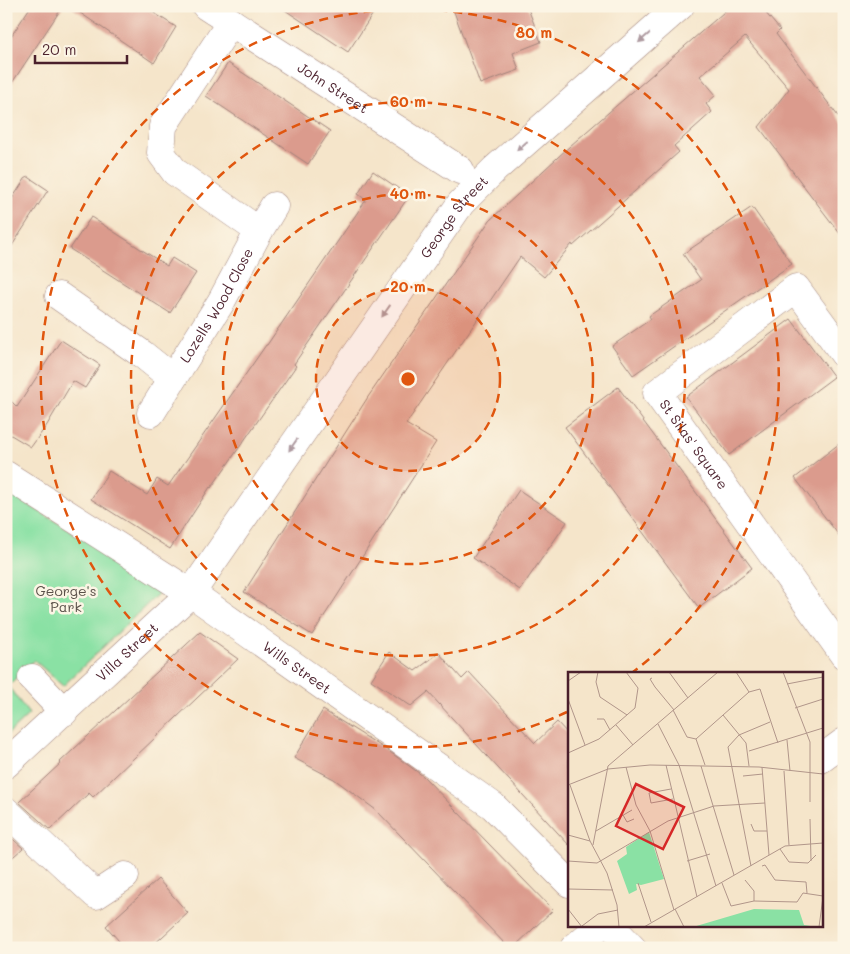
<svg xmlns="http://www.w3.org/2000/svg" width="850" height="954" font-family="Mali,sans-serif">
<rect width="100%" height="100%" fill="#fcf5e5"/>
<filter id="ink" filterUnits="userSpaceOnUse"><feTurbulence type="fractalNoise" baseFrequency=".02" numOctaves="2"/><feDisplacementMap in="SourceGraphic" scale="10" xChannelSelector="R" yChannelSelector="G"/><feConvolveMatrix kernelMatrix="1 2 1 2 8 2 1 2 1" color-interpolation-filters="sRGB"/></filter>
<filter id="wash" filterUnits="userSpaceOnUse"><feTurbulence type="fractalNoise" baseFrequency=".0096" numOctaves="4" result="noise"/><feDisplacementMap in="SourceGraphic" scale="20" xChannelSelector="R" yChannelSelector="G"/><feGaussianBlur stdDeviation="1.12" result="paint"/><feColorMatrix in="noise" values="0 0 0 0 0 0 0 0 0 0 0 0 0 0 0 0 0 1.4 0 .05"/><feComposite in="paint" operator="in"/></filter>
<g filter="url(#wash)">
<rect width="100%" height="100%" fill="#f5e5ca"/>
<path fill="#8ae1a4" stroke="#6a8068" d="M6,491L164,588L63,686L34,660L8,686L29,714L6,736Z"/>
<g id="blocks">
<path fill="#db9b8d" d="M31,6H63L6,92V44Z
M70,6H143L176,27L154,63Z
M279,6H378L348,52Z
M452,6H527L541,42L513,53L519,70L480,84Z
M731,6H760L780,30L776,34L844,124V239L759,127L789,89L745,37L700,76L716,95L706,104L712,112L674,146L679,152L573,246L572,244L544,277L520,257L406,424L436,442L312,635L244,592L368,397L490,220L570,146Z
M228,63L330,131L308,164L206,96Z
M373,171L409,196L294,364L296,366L211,488L210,487L170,549L91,499L109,471L147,495L157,479L168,486L266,345H267L366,200L358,194Z
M27,176L48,190L6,255V208Z
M752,207L792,264L633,375L612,346L651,319L649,316L701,280L683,254Z
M91,217L167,266L172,258L196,273L170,313L70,249Z
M791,319L834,377L729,455L686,397Z
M61,340L100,365L85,388L73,381L47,425L31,447L6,432V396L17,407Z
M618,387L752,568L699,608L565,427Z
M844,440V542L795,478Z
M519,490L567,522L520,590L473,558Z
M200,632L238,659L93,797L89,793L50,830L19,802L61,763L60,762Z
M389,652L415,671L439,653L462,679L469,672L535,743L557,722L569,735V845L428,692L411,706L371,680Z
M323,710L390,752L423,776L553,910L513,948H509L376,810L334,779L294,758Z
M6,833L23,848L6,863Z
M158,879L188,913L150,948H125L106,926Z"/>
</g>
</g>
<g filter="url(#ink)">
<use href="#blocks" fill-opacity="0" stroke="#a0827a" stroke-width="1"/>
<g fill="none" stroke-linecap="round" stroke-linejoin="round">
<g stroke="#a0827a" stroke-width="29">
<g id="street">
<path id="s1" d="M206,6L460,170"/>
<path d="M231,22L163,126L161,153L175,172L259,231"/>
<path d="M59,296L142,354L172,378"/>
<path id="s2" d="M844,354L796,288L657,393L844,655"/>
<path id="s3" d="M151,413L221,302L259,231L274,206"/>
<path id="s4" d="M6,475L191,593L493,806L569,883"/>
<path d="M32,678L64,712"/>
<path d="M821,759L844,742"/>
<path id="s5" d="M6,764L191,593L461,203L495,169L680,6"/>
<path d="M6,811L96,895L125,876"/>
<path d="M610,925L632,948"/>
<path d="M574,948L601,925"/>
</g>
</g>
<use href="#street" stroke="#fff" stroke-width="28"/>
</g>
<defs><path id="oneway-solid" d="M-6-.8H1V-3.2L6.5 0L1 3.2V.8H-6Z" transform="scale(1.25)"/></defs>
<g fill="#ae9aa0">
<use href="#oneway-solid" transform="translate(644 38) rotate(139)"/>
<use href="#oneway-solid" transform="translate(522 146) rotate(139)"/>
<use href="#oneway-solid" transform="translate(386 311) rotate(125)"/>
<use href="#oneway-solid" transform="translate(293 445) rotate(125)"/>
</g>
</g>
<circle cx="408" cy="379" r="92" fill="#e0560e" fill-opacity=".12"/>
<g fill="none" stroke="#e0560e" stroke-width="2.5" stroke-dasharray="9 6">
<circle cx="408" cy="379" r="92"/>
<circle cx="408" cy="379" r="185"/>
<circle cx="408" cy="379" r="277"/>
<path d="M567 712A369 369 0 1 1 633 672"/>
</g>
<g text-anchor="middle" stroke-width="5" stroke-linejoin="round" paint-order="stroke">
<g font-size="14" fill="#4a1f2b" stroke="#fcf5e5">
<text dy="5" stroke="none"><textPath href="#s1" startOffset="151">John Street</textPath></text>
<text dy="5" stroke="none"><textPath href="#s5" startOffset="711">George Street</textPath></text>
<text dy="5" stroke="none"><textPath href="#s3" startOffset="126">Lozells Wood Close</textPath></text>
<text dy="5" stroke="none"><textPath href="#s2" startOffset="319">St Silas' Square</textPath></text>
<text dy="5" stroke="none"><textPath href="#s5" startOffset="165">Villa Street</textPath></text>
<text dy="5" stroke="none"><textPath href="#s4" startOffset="349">Wills Street</textPath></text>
</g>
<g font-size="14" fill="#5a5049" stroke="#fcf5e5">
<text x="66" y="596">George's<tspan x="66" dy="16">Park</tspan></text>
</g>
</g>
<g transform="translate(568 672)">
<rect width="255" height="255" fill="#f5e5ca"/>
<path d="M81,160L96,207L73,213L68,212L69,218L61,222L49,189L59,182L58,175ZM186,237L231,238L236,253L249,255H125Z" fill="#8ae1a4"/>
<path fill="none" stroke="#b1968a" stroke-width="1" d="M30,0L28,10L32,25L59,43M101,0L120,26M168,0L181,20M215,0L242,70V130M84,6L82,7L87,15L106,38M0,9L13,0M219,12L255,5M181,20L192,17L210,71M0,27L17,73M227,36L255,27M105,38L119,65L128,67M155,43L178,71L181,94M29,47H36L42,58M90,52L111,93L148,214M48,53L65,73M128,67L181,20M128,67L137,93M219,68L222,99M181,79L255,56M0,81L31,67L67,36L70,16L58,0M98,93L129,225M133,94L166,203M58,95L68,133L82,159L106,238M194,95L201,183M216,99L221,173M175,104L195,102M0,113L40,97L82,93L191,95L255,102M2,113L22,169L39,201L49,233L51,255M103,117L81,121L83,131L105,127M55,143L59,150L66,147M242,147L243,189M183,152L186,159H199M28,159L64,138M0,163L22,169M25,173L40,94L150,0M212,177L221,190L240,191L248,183M0,189L29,191L100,149L146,134L197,131M119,189L142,182M183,194L160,75L171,63L202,50M194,194L197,193L207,208L238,210L239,221M177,208L186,219V229M70,211L83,250M154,211L163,234L186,229L229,230L235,221L255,224M0,217L45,218M0,237L14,255M107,237L116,255M14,254L30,242L50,238M76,255L217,174L255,171M251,255L255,225"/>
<path fill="#d62828" fill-opacity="0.15" stroke="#d62828" stroke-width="2.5" d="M68,112L116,135L95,177L48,154Z"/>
<rect width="255" height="255" fill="none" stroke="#4a1f2b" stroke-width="2.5"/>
</g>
<circle cx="408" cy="379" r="8" fill="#e0560e" stroke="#fcf5e5" stroke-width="2.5"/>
<g font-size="15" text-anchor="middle" font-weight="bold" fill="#e0560e" stroke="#fcf5e5" stroke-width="5" stroke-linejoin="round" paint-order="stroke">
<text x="534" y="38">80 m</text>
<text x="408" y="107">60 m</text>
<text x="408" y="199">40 m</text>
<text x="408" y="292">20 m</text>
</g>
<rect width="850" height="954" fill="none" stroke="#fcf5e5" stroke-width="25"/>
<path d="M35 55v8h92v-8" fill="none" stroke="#4a1f2b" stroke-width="2.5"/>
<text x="42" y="55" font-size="15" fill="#4a1f2b" stroke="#fcf5e5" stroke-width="4" paint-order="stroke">20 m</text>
</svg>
